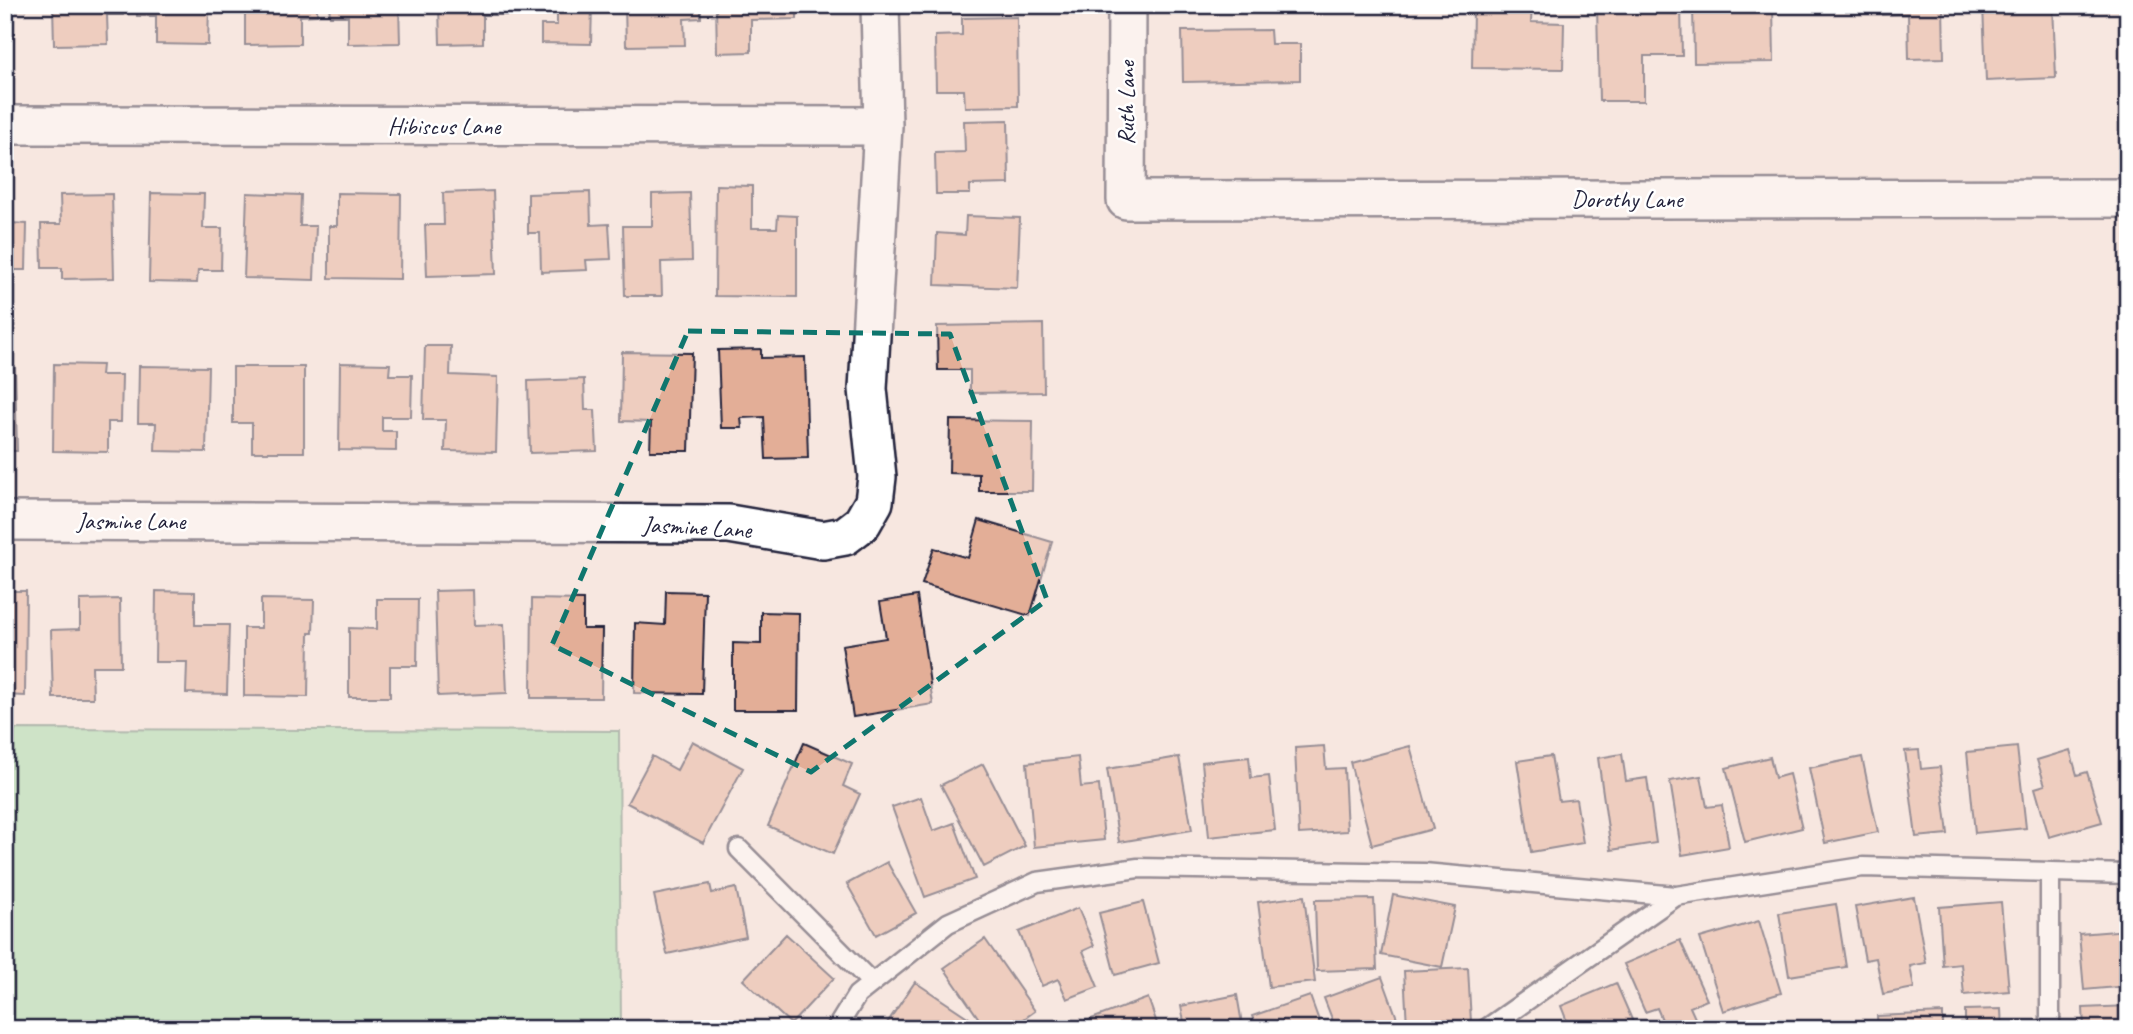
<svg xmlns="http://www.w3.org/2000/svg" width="2133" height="1034" font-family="Caveat,sans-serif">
<rect width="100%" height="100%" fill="#f7e7e0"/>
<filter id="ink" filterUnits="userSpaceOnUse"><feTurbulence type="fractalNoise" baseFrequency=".0143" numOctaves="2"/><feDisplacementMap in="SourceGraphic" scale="14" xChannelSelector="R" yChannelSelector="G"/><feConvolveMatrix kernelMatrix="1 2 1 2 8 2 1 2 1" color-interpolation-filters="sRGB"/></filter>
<g filter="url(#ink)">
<path fill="#9bdea9" stroke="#5e8072" stroke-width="2" d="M5,729L619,731L621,1029H5Z"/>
<path fill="#e3ae97" stroke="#22223b" stroke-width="2" d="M5,5H26V9L10,10L11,43H5Z
M53,5H123V15H107L108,44L54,45Z
M137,5H209L208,45L156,44V16H137Z
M245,5H317V15L300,16V44L245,45Z
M329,5H399L400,43L348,44V16H330Z
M439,5H510V15H483V43L440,44Z
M522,5H592L591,44L541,43V25H557V12H522Z
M701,5V18L684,19L685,45L626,46L625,6Z
M716,5H797V19L751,20V52L717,53Z
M966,5H1001V10L966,9Z
M1452,5H1532L1531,22L1564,23L1563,69L1472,68L1473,10L1452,9Z
M1597,5H1681L1682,56H1644V101H1599Z
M1693,5H1773L1774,62L1694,63Z
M1883,5H1943L1944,58L1909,59L1908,14L1883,15Z
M1983,5H2053L2056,78L1986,81Z
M1017,17L1018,106L965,107L964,90H936L935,36L962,35V18Z
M1270,30L1271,44H1300V80L1183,82L1182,31Z
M1008,120L1009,184L970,185V194H936L935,153L965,152L964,121Z
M716,185L752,186V228H777L778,215L797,216V297L715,296Z
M493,191L496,274L427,276L425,225H444L443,193Z
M590,192L591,225L609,224L611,259L586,260L587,270L541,272L540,233H528V194Z
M151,193L204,194L203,228H222L221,270H198L197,283L149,282Z
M247,193L301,195L300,226H316L314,280L244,278Z
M337,193L401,194L400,279L329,278V226H337Z
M690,193L692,261L661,262L662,296H625L623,226H652V194Z
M5,194H11L10,223L27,224L26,270H5Z
M112,194L114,278L62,279V268H42L41,224H61L60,195Z
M966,216L1020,218L1017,288L935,285L937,233L965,235Z
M1043,324L1044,392L970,393V370H938L937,326Z
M425,346H451L450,375L498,377L496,452L445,451L446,420H423Z
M761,349V358L805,357L808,458L766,459L764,417L741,418L742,428H721L718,350Z
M622,352L692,353L689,451H650L651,422L621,421Z
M340,363L390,364L389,375H412L411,417H382V431H396V451L339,450Z
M54,364L102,365L101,375H122L121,422H108V452L53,451Z
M5,366H15L17,451H5Z
M139,366L208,367L206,452L155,451L156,423H138Z
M233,367H304V452H252V423H233Z
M584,379L585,410H595L597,451L530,453L528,381Z
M950,420L1033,421L1032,491H979V474L949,473Z
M979,520L1052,542L1030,616L922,584L934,548L968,558Z
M473,590L474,625L504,624L507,693L438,696L435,591Z
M5,591H26L25,696L5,695Z
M156,591L195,592V625H229L227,694L186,693L187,662H155Z
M666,591L705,592L702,694L634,693L635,623L665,625Z
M917,596L933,704L853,717L842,645L886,638L880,602Z
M120,599L121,666H92L93,698H53L51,630L80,629V600Z
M261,599L314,600L313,633H309L308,697L244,696V628H261Z
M377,599H418L417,666H390V697H349V628L377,629Z
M532,599L583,600V629H602L601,698H531Z
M761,612L799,613L798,710H733V643L761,644Z
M692,741L743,768L703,843L627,803L652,756L677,770Z
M804,743L852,764L843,786L860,794L833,854L768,826Z
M1324,746L1326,769L1344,768L1347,831L1299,834L1295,748Z
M1410,746L1433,829L1372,845L1350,762Z
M2017,747L2026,828L1975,833L1967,752Z
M1919,750L1921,769L1940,767L1948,834L1916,837L1905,751Z
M2070,750L2077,775L2087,772L2102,822L2049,837L2035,788L2045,785L2037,760Z
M1622,754L1626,781L1647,778L1656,843L1611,850L1598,758Z
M1551,756L1559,801L1576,799L1583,843L1531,852L1517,761Z
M1078,757L1081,787L1099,785L1104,840L1034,847L1027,763Z
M1179,757L1192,830L1119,842L1107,769Z
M1249,757L1251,778L1269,776L1275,830L1209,837L1202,762Z
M1770,757L1775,778L1789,774L1802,828L1745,842L1726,768Z
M1862,757L1878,832L1825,843L1809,768Z
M983,764L1025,846L984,867L941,785Z
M1701,776L1707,807L1722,805L1729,847L1682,855L1670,781Z
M921,797L933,831L954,823L975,879L925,897L892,807Z
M887,862L916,913L876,935L847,884Z
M710,884L712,893L736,888L746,937L667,954L654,895Z
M1393,895L1455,907L1442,967L1381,955Z
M1304,896L1315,982L1269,987L1258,902Z
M1914,897L1926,963L1910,966L1914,988L1883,994L1876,958L1865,960L1855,907Z
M1374,899L1377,969L1317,971L1315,900Z
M1143,902L1159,963L1115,975L1099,913Z
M2001,902L2009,991L1964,995L1961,964L1943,966L1939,907Z
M1836,904L1846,967L1789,976L1779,913Z
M1078,908L1094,946L1083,951L1098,987L1067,999L1058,979L1042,986L1019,932Z
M1759,921L1781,993L1723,1011L1700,938Z
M2128,930V986L2084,990L2079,934Z
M786,934L834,978L791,1024L743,980Z
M985,939L1035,1011L1010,1029H986L944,968Z
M1680,940L1707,1000L1690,1007L1699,1027L1694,1029H1666L1657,1008L1645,1012L1624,964Z
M1468,968L1471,1022L1407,1026L1404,971Z
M1382,977L1401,1029H1336L1324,998Z
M915,982L981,1026L979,1029H883Z
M1616,983L1636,1029H1570L1561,1006Z
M1237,995L1243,1029H1178L1185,1027L1181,1006Z
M1310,996L1322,1029H1257L1252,1016Z
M1148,998L1159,1029H1086L1083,1022Z
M2128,1006V1029H2084L2083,1008Z
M2001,1009L2002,1029H1965V1010Z
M1943,1013V1029H1878L1877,1016Z"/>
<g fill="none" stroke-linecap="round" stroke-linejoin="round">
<g stroke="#22223b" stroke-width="23">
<path id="service" d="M739,849L872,983
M2050,873V1029
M836,1029L857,995L948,923L1037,882L1138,868L1424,873L1676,896
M1486,1029L1676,896L1863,867L2128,874"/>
</g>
<g stroke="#22223b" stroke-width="42">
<path id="minor" d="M1127,5L1126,200L2128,198
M5,125L883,126
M5,521L729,524L823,540L845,536L862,523L874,502L877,477L868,389L883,126L880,5"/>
</g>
<use href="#service" stroke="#fff" stroke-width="18"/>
<use href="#minor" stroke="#fff" stroke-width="37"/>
</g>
</g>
<path d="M0 0H2133V1034H0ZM688,331L950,334L1047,600L811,772L552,645Z" fill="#f7e7e0" fill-opacity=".55" fill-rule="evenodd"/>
<path fill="none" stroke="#0f766e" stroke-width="5" stroke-dasharray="14 9" stroke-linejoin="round" d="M688,331L950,334L1047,600L811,772L552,645Z"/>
<g text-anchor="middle" stroke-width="5" stroke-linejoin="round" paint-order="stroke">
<g font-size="24" fill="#22223b" stroke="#fff">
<text transform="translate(1126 103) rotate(-90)" y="8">Ruth Lane</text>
<text x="444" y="134">Hibiscus Lane</text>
<text x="1627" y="207">Dorothy Lane</text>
<text x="131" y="529">Jasmine Lane</text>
<text transform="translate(697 527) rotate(3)" y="8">Jasmine Lane</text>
</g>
</g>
<rect width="2133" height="1034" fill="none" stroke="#fff" stroke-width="28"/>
<rect x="14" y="14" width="2105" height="1006" fill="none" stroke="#22223b" stroke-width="2.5" filter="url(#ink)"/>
</svg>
